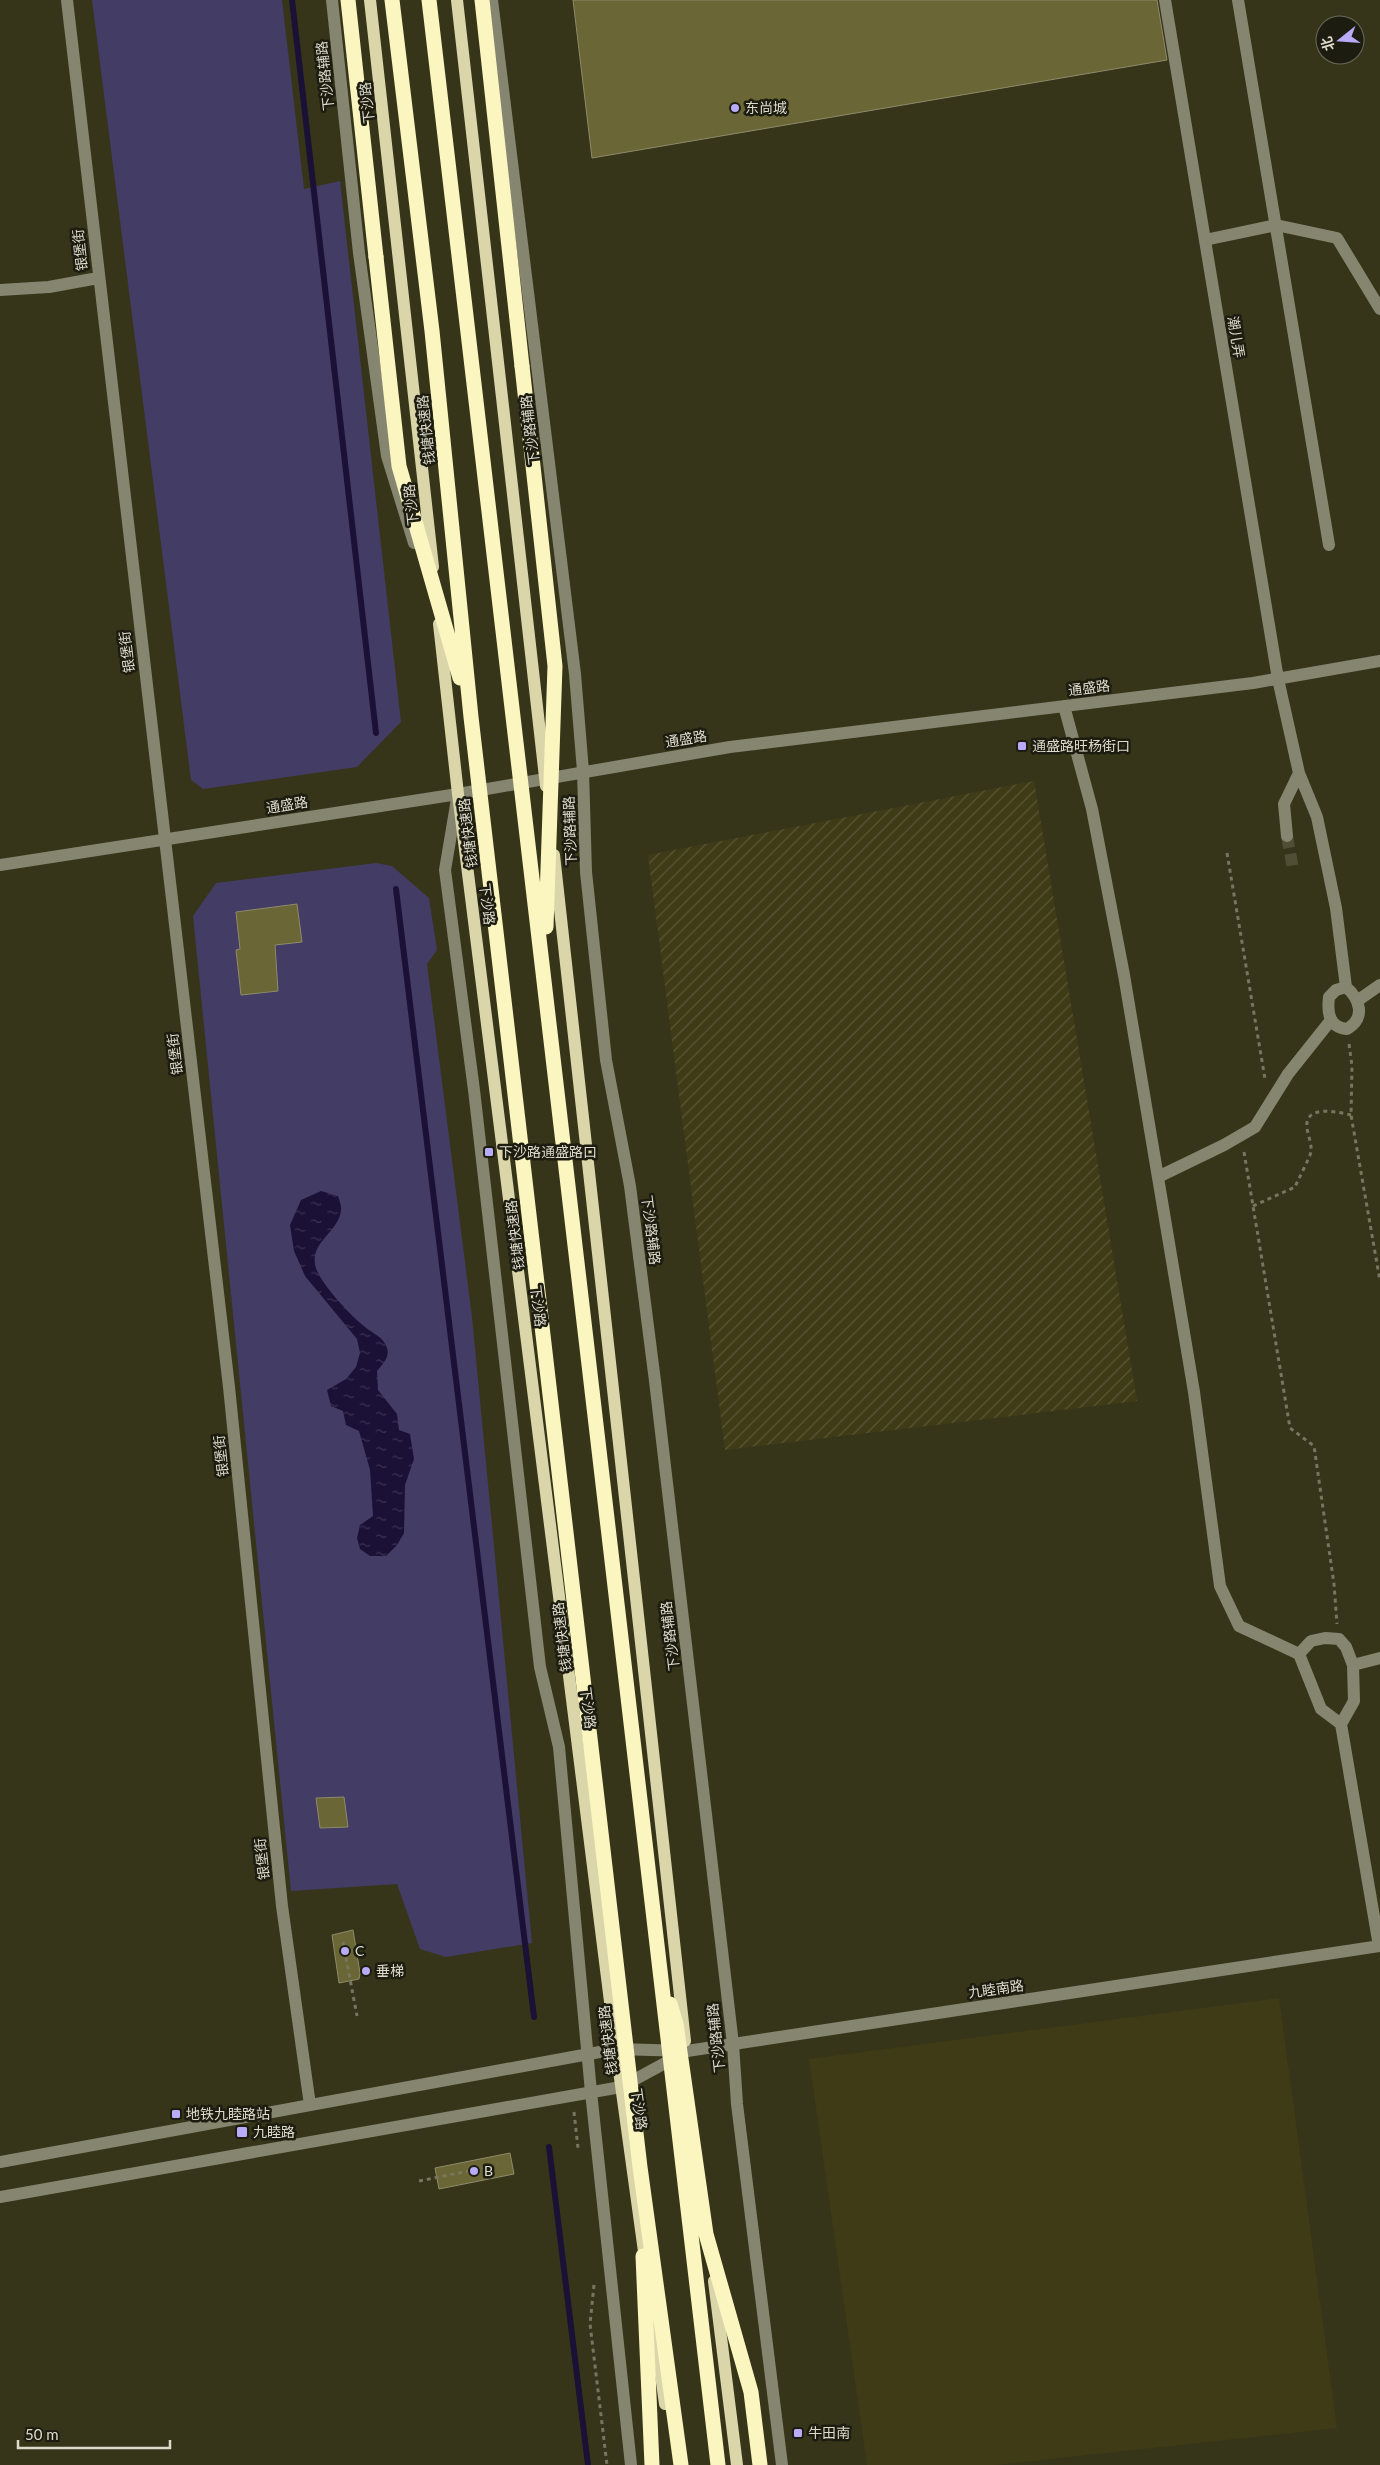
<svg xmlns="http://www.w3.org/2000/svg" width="1380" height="2465" font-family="Lato,'Noto Sans SC',sans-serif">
<defs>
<pattern id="industrial-furrows" width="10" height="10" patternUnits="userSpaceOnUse" patternTransform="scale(1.25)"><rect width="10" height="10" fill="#3f3b17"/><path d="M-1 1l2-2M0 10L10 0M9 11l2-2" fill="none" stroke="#5a5738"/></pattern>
<pattern id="water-ripples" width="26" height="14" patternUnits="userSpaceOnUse" patternTransform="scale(1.25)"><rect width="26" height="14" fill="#1b1136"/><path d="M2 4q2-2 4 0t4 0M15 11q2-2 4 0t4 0" fill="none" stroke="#3c3352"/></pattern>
</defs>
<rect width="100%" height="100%" fill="#373519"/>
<path fill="#3f3b17" d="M1279,1998L1337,2428L995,2465H867L809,2059Z"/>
<path fill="url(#industrial-furrows)" d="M1034,781L1137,1401L725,1450L648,855Z"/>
<path fill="#433c64" d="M92,0H282L304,189L340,181L401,722L357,767L203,789L191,780Z
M376,863L392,866L429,898L437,950L427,964L472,1317L532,1943L446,1957L420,1949L397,1884L291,1891L193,916L216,883Z"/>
<path fill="url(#water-ripples)" d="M321,1191L338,1196C339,1200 342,1206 341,1211C338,1233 308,1243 316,1268C321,1284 351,1316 365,1327C372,1333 384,1337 387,1348C390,1357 383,1364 377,1371L378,1390L397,1414L399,1430L410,1434L414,1459L405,1485L404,1533L397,1545L386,1556H370L360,1549L357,1538L360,1525L373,1516L370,1470L359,1431L346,1425L343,1411L331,1406L327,1390L346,1379L356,1367L360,1353L357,1339L305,1276L294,1251L290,1225L301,1200Z"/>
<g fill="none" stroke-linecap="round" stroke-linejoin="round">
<path stroke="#1b1136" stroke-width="6" d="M292,0L376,733
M396,889L534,2017
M549,2147L588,2465"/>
</g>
<path fill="#6a6635" stroke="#8d8b6c" d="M573,0H1157L1167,60L592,158Z
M297,904L302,942L275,945L278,991L241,995L236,950L240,949L236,912Z
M344,1797L348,1827L320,1828L316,1798Z
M353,1930L360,1973L359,1979L339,1983L332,1935Z
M510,2153L514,2174L439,2189L435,2168Z"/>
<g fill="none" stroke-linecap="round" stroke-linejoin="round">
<path stroke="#504e34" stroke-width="12" stroke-dasharray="12 6" stroke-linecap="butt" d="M1287,836L1293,869"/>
<path stroke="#77765e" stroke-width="3" stroke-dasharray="4 4" stroke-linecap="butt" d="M1227,853L1265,1079
M1349,1044L1352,1066L1351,1115L1380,1281
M1244,1152L1290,1428L1314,1446L1334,1584L1337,1624
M1253,1206L1295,1187C1298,1180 1310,1157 1311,1152C1312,1144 1308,1136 1307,1128C1304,1104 1338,1112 1351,1115
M343,1942L357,2016
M574,2112L578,2148
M419,2181L498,2165
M594,2285L590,2324L607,2465"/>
<path stroke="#868570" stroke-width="12" d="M67,0L229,1387L282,1906L310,2105
M332,0L359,253L387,456L414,543
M492,0L575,674L583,771L586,872L606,1060L630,1186L655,1381L733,2044L737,2104L782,2465
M1165,0L1278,679L1299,773L1284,804L1287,836
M1238,0L1329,545
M1205,240L1276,225L1337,238L1380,309
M0,290L49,287L98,278
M1064,706L1092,809L1124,975L1194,1392L1220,1586L1239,1626L1299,1654
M1299,773L1317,817L1336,908L1346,987L1336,990L1329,997C1327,1013 1329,1027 1347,1029C1366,1018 1360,999 1346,987
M457,799L445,870L474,1090L540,1667L559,1747L591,2092L631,2465
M0,865L458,794L730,747L1253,683L1380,661
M1357,1001L1380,985
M1158,1177L1224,1145L1255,1127L1288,1074L1331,1020
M1341,1724L1321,1709L1299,1654L1311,1641L1325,1638L1339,1639L1346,1647L1353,1665
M1379,1946L1341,1724L1354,1701L1353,1665L1380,1658
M0,2162L616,2049L687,2051L1380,1946
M0,2197L621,2087L678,2056"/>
<path stroke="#dad6aa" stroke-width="12" d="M370,0L433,567
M457,0L546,786
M439,624L458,794L616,2049L646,2266
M554,855L685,2041
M714,2281L737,2465
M651,2303L665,2404"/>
<path stroke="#fbf6c0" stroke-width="15" d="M348,0L376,257
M482,0L522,366"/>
<path stroke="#fbf6c0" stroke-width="15" d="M392,0L432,331L471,717L640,2167L681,2465
M429,0L718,2465
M376,257L399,466L460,678
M522,366L555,666L546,927
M670,2004L676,2024L706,2234L751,2392L760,2465
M643,2256L652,2465"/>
</g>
<g fill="#b8abf7" stroke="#1d1c10" stroke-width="2">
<circle cx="735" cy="108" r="5"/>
<rect x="1017" y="741" width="10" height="10" rx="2.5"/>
<rect x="484" y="1147" width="10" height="10" rx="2.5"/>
<circle cx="345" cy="1951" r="5"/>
<circle cx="366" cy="1971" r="5"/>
<rect x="171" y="2109" width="10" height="10" rx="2.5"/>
<rect x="236" y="2126" width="12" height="12" rx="2.5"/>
<circle cx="474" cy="2171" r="5"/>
<rect x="793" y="2428" width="10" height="10" rx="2.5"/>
</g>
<g text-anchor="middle" stroke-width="5" stroke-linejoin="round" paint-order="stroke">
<g font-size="14" fill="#dddccc" stroke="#1d1c10">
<text transform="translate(325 76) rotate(-96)" y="5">下沙路辅路</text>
<text transform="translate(367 103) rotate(-96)" y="5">下沙路</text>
<text transform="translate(80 250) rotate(-96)" y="5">银堡街</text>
<text transform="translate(1236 337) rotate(81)" y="5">潮儿弄</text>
<text transform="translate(426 430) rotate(-96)" y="5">钱塘快速路</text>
<text transform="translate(530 430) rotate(-97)" y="5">下沙路辅路</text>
<text transform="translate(411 505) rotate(-96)" y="5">下沙路</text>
<text transform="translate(127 652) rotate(-97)" y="5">银堡街</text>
<text transform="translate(1089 688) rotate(-7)" y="5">通盛路</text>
<text transform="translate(686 739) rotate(-9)" y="5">通盛路</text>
<text transform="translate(287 805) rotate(-9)" y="5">通盛路</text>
<text transform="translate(570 831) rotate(-92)" y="5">下沙路辅路</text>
<text transform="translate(468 833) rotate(-97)" y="5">钱塘快速路</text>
<text transform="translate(487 904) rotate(83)" y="5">下沙路</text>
<text transform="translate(175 1054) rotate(-97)" y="5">银堡街</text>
<text transform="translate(651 1230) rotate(83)" y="5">下沙路辅路</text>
<text transform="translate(515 1235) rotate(-97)" y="5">钱塘快速路</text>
<text transform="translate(538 1306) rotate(83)" y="5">下沙路</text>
<text transform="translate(221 1456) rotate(-96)" y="5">银堡街</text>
<text transform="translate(670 1636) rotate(-97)" y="5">下沙路辅路</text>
<text transform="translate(562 1637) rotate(-97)" y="5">钱塘快速路</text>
<text transform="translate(588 1708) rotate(83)" y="5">下沙路</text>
<text transform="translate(262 1859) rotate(-96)" y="5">银堡街</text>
<text transform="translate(996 1989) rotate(-8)" y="5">九睦南路</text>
<text transform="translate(716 2038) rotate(-96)" y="5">下沙路辅路</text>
<text transform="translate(608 2040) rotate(-97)" y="5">钱塘快速路</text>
<text transform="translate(639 2109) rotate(82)" y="5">下沙路</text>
</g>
<g font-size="14" fill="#dddccc" stroke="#1d1c10" text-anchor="start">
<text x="745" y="113">东尚城</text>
<text x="1032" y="751">通盛路旺杨街口</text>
<text x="499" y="1157">下沙路通盛路口</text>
<text x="355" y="1956">C</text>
<text x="376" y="1976">垂梯</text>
<text x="186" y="2119">地铁九睦路站</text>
<text x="253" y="2137">九睦路</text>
<text x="484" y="2176">B</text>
<text x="808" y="2438">牛田南</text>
</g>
</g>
<g transform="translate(1340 40) rotate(253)"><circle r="24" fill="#1d1c10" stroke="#6a695b"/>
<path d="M0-4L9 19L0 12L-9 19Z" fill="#b8abf7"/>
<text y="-8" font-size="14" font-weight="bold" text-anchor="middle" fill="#dddccc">北</text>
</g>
<path d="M18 2440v8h152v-8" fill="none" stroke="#dddccc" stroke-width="2.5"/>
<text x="25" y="2440" font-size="15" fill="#dddccc" stroke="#1d1c10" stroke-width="4" paint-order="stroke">50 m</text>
</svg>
